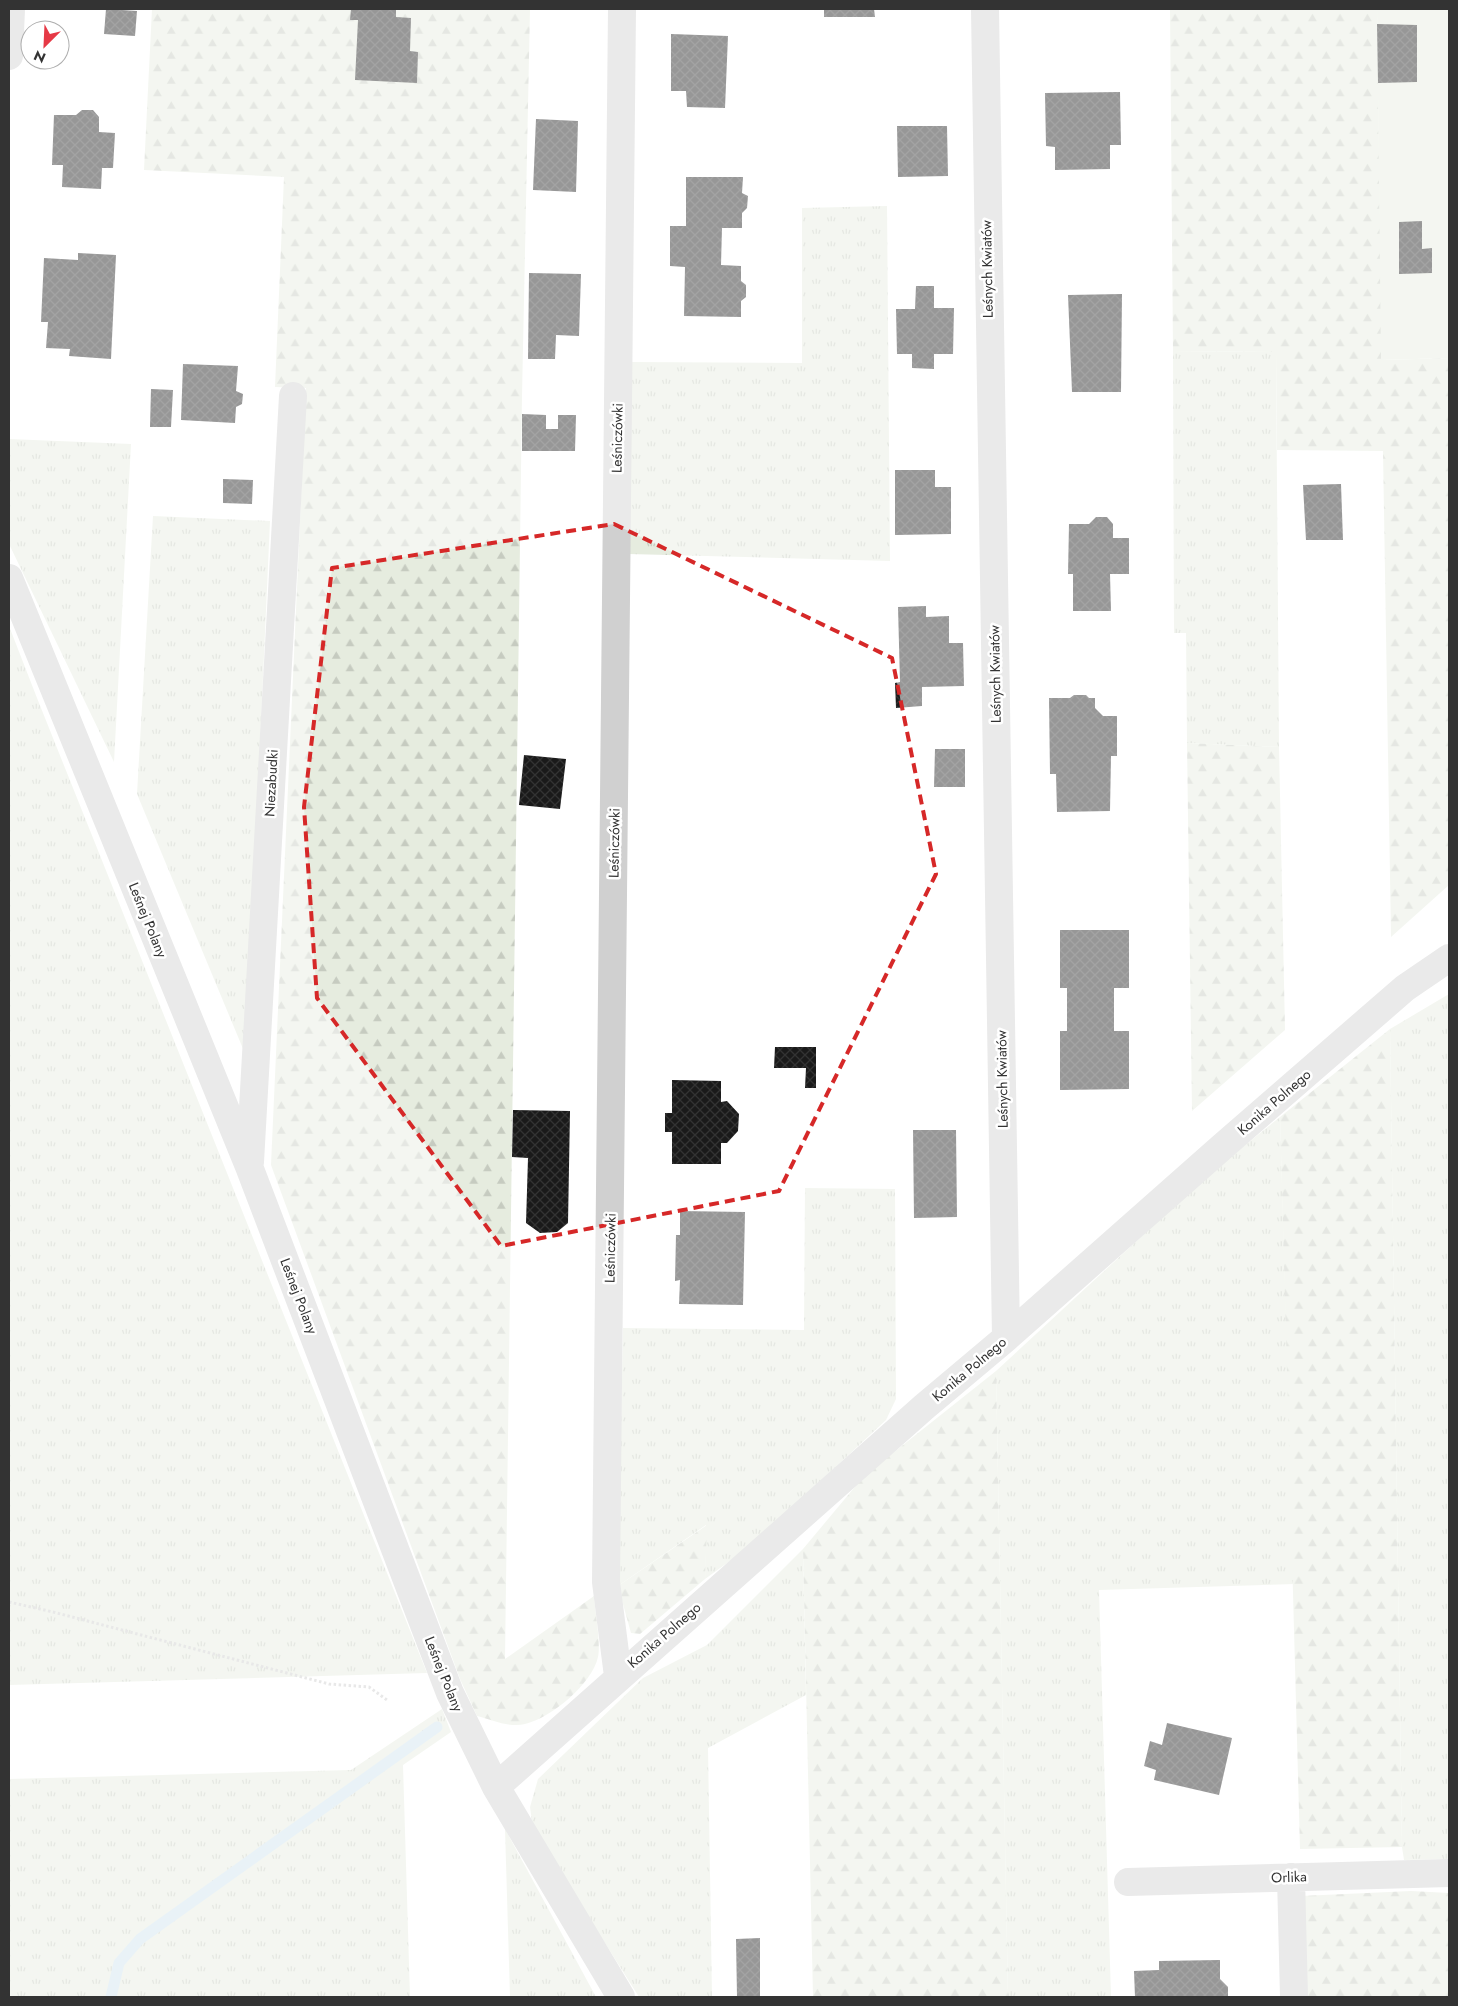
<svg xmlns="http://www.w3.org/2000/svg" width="1458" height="2006" font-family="Jost,sans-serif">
<defs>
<pattern id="grass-tufts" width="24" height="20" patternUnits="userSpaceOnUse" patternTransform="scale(1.25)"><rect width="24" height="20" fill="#e6ecdf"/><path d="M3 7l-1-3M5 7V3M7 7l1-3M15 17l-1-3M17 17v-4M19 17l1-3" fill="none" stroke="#c6cbc0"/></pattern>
<pattern id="forest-firs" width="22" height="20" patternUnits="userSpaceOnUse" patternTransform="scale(1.25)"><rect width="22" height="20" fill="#e6ecdf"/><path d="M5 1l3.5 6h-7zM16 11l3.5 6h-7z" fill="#c6cbc0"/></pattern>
<pattern id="building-cross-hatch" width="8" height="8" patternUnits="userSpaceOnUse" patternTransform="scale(1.25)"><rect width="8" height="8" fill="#1a1a1a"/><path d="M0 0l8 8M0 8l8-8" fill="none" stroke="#333"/></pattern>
</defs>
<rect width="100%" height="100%" fill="#fff"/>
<path fill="url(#grass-tufts)" d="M887,206L890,561L629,554L631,362L802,363V208Z
M1173,351L1276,352L1279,747L1187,743L1186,633H1174Z
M9,439L131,444L114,762L9,544Z
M153,516L270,521L246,1056L137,794Z
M9,626L37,698L427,1673L9,1685Z
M1449,994V1859L1404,1860L1402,1847L1390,1029Z
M1280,1117L1294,1584L1099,1590L1111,1997H1008L996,1371L1208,1175Z
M805,1188L895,1189L896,1399L886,1420L752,1545L705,1579L706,1525L618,1586L623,1328L804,1330Z
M803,1549L806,1695L708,1748L712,1997H639L533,1829L530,1807L538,1779L643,1678L707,1645Z
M442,1709L451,1732L403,1765L410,1997H9V1779L351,1770Z
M505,1829L596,1997H510Z"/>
<path fill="url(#forest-firs)" d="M152,9H530L522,396L505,1659L594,1596C595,1611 601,1644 598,1657C592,1684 551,1718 525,1724C510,1728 492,1720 477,1716L460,1679L271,1165L306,388L275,387L284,177L144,170Z
M1170,9H1377L1382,360L1449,358V885L1391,937L1383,451L1277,450L1276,352L1173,351Z
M1187,743L1279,747L1285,1030L1192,1111Z
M1390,1029L1402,1847L1300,1849L1280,1117Z
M996,1371L1008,1997H813L803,1549L864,1476Z
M707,1525L705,1579L640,1634L631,1633L618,1586Z
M1411,1891L1449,1893V1997H1303L1301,1896Z"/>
<path fill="#e6ecdf" d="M1377,9H1449V358L1381,360Z"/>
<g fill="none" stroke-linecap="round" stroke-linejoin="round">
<path stroke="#cfe2ee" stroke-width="11" d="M111,1997L119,1963L140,1939L437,1727"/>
</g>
<path fill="url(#building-cross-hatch)" d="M106,9L137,11L135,36L104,34Z
M351,9H396V17L411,18L410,51L418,52L417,83L355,80L358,20H350Z
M824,9H874L875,17H824Z
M1377,24L1417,25V82L1378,83Z
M671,34L728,36L725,108L687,107L686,91H671Z
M1120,92L1121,145H1110V169L1055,170V147L1046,146L1045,93Z
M82,110H93L99,117V132L115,133L113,168H102L101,189L62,187L63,165H52L54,115H76Z
M536,119L578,121L576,192L533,190Z
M897,126H947L948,176L898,177Z
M686,177H743L742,193L748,196L747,208L742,213V228H722L721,265L741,266V281L746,285V297L741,301V317L684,316L685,267L670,266V226H686Z
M1422,221V249L1432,248V273L1399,274V222Z
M78,253L116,255L111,359L69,356L70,349L46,348L48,322H41L44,258L78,260Z
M529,273L581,274L579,336L556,335L555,359H528Z
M916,286H934V308H954L953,354H934V369L912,368V354H897L896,309H915Z
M1122,294L1121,392H1072L1068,295Z
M183,364L238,366L236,391L243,394L242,404L236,407L235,423L181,420Z
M151,389L173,390L171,427H150Z
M522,414L546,415V429H558V415H576L575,451H522Z
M895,470H935V487H951V534L895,535Z
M223,479L253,480L252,504L223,503Z
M1341,484L1343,540H1306L1303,485Z
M1096,517H1107L1113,524V538H1129V574H1110L1111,611H1073V574H1068L1069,524H1089Z
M926,606V617L949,616V643H963L964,686L922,687V706L896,708L895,683L900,682L898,607Z
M1074,695H1086L1089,698H1095V708L1103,716H1117V756H1111L1110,811L1057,812L1056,774H1050L1049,698H1070Z
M935,749H965V787H934Z
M524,755L566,759L560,809L519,805Z
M1060,930H1129V988H1114V1031H1129V1089L1060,1090V1031H1067V988H1060Z
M775,1047H816V1088H805L806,1068H774Z
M672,1080L721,1081V1102L727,1101L739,1114L738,1131L727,1143H721V1164H672V1132H665V1113H672Z
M513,1110L570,1111L568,1223L557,1232L540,1233L526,1223L528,1158L512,1157Z
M913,1130H956L957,1217L914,1218Z
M680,1211L745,1212L743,1305L679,1304L680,1280L675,1281L676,1235H680Z
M1167,1723L1232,1738L1219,1795L1154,1780L1156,1770L1144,1766L1150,1741L1162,1745Z
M760,1938V1997H737L736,1939Z
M1220,1960V1979L1228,1987V1997H1135L1134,1971L1159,1970V1961Z"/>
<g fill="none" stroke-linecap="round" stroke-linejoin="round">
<path stroke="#cdcdcd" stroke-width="3" stroke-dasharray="2.5 2.5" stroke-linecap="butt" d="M9,1602L53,1612L329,1684L369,1687L387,1700"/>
<path stroke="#d0d0d0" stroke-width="28" d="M985,9L1006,1338
M9,56L11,9
M9,578L250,1169L450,1693L496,1787L621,1997
M250,1162L293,396
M618,1676L606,1582L622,9
M496,1787L924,1407L1006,1338L1222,1147L1405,988L1449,958
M1291,1877L1294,1997
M1128,1882L1449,1873"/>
</g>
<path d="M0 0H1458V2006H0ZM614,524L892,658L936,874L779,1191L501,1246L317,998L304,807L332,568Z" fill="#fff" fill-opacity=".55" fill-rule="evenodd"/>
<path fill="none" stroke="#d62828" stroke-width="4" stroke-dasharray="10 6" stroke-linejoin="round" d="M614,524L892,658L936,874L779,1191L501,1246L317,998L304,807L332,568Z"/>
<g text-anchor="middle" stroke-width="5" stroke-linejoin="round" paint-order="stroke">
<g font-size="14" fill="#333" stroke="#fff">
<text transform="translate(987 269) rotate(-91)" y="5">Leśnych Kwiatów</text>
<text transform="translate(617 438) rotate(-89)" y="5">Leśniczówki</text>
<text transform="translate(995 674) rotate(-91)" y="5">Leśnych Kwiatów</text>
<text transform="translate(271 783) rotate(-87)" y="5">Niezabudki</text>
<text transform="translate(614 843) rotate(-89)" y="5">Leśniczówki</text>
<text transform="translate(148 920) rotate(68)" y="5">Leśnej Polany</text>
<text transform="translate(1002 1079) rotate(-91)" y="5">Leśnych Kwiatów</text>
<text transform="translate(1274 1102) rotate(-41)" y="5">Konika Polnego</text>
<text transform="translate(610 1248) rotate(-89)" y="5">Leśniczówki</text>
<text transform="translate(299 1296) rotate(69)" y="5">Leśnej Polany</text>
<text transform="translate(969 1369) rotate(-40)" y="5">Konika Polnego</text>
<text transform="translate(664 1635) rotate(-41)" y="5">Konika Polnego</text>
<text transform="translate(444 1674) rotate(68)" y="5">Leśnej Polany</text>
<text transform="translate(1289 1877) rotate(-2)" y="5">Orlika</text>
</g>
</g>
<rect width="1458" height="2006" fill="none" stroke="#333333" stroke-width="20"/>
<g transform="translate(45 45) rotate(204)"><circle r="24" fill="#ffffff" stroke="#adadad"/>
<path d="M0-4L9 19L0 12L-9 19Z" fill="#e63946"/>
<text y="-8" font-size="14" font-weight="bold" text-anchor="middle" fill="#333333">N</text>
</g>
</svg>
